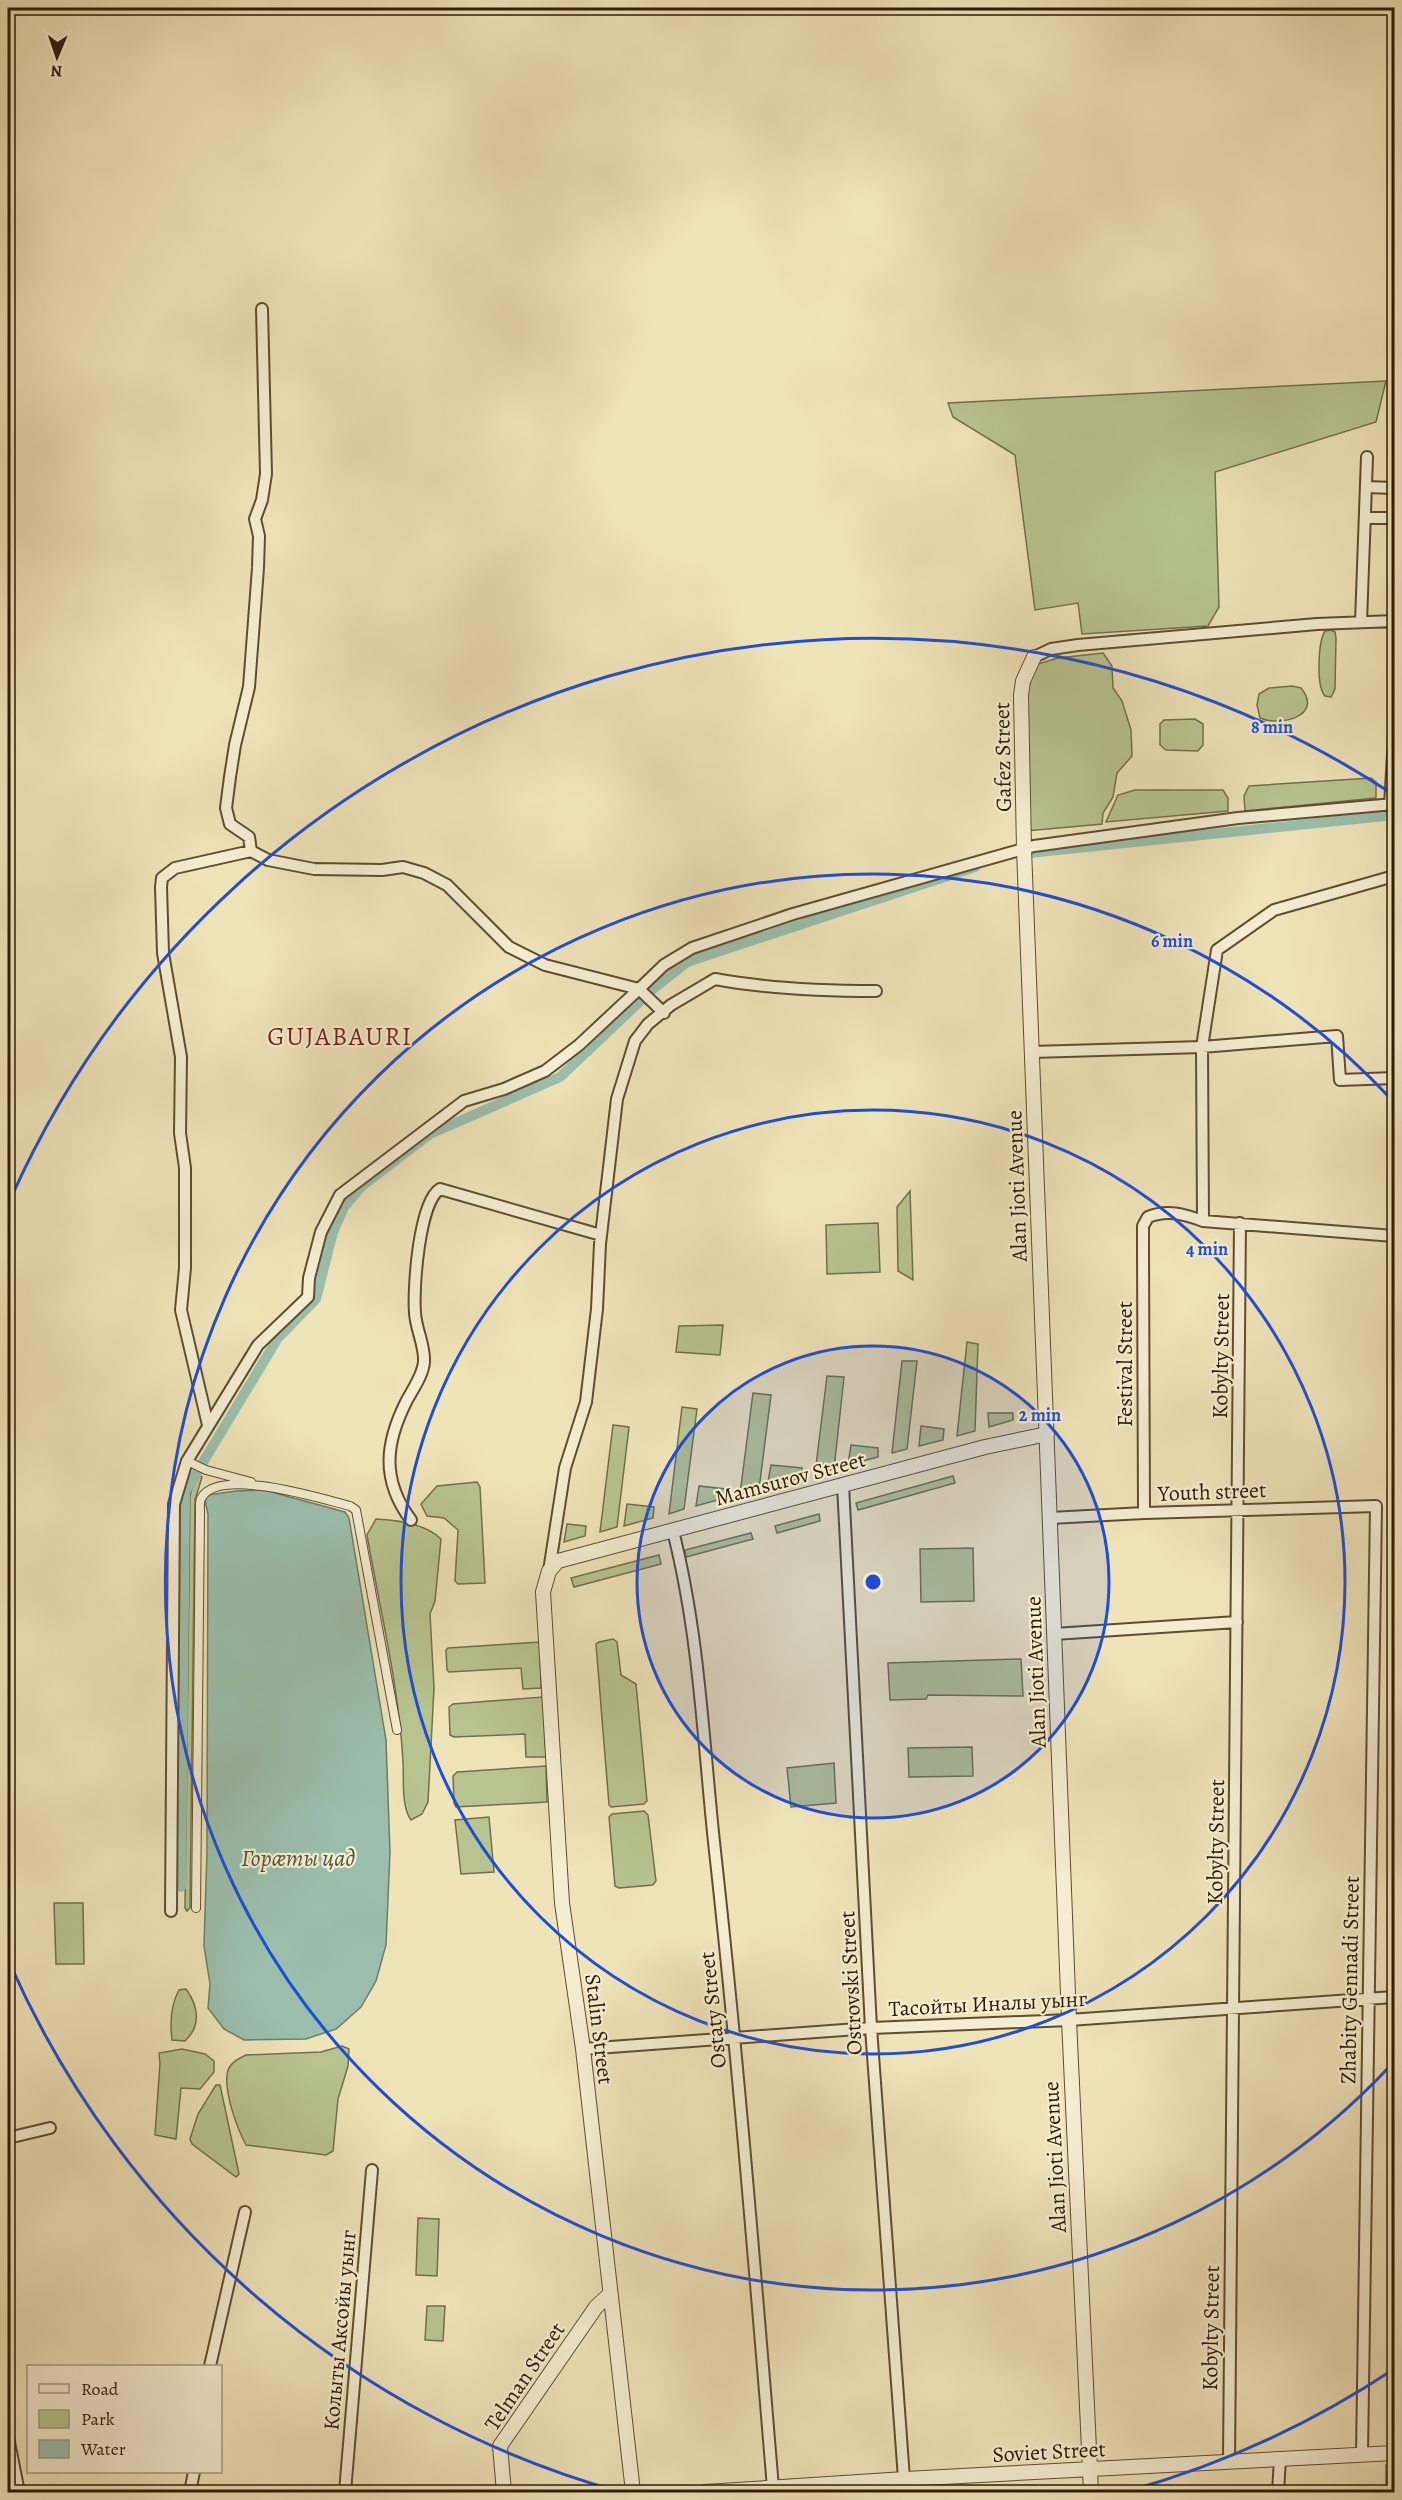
<svg xmlns="http://www.w3.org/2000/svg" width="1402" height="2500" font-family="Alegreya,serif">
<rect width="100%" height="100%" fill="#efe3b8"/>
<filter id="stains"><feTurbulence type="fractalNoise" baseFrequency=".00333" numOctaves="4"/><feColorMatrix values="0 0 0 0 .2 0 0 0 0 .09 0 0 0 0 .02 0 0 0 .5 -.17"/></filter>
<radialGradient id="worn" r=".72"><stop offset=".6" stop-color="#630" stop-opacity="0"/><stop offset="1" stop-color="#630" stop-opacity=".3"/></radialGradient>
<path fill="#b7c490" stroke="#72704a" stroke-width="1.5" d="M1386,381L1376,422L1215,472L1219,607L1208,626L1082,634L1078,603L1035,610L1015,455L953,417L948,403Z
M1331,630L1335,632L1336,638L1335,689L1331,697L1325,696C1316,686 1318,643 1325,631Z
M1103,653L1112,666L1113,688L1122,701L1131,730L1132,756L1117,773L1113,797L1103,813L1102,824L1026,831L1016,694L1035,665L1058,658Z
M1292,686L1301,688C1324,716 1280,727 1260,718L1257,705L1259,694L1269,688Z
M1195,719L1203,724V745L1198,751L1166,750L1160,745V724L1164,720Z
M1371,778L1376,782V798L1245,811L1244,796L1249,786Z
M1135,790H1223L1228,798V811L1106,822L1118,795Z
M910,1191L913,1280L898,1271L897,1207Z
M878,1223L880,1272L827,1274L826,1225Z
M723,1325L720,1355L676,1352L679,1326Z
M967,1342L978,1344L975,1431L957,1436Z
M902,1361H917L907,1449L892,1453Z
M827,1376L844,1377L834,1469L815,1474Z
M753,1393L771,1395L759,1489L740,1494Z
M682,1407L697,1409L684,1509L669,1514Z
M988,1413H1013V1420L989,1427Z
M613,1425L629,1427L617,1527L600,1532Z
M921,1426L944,1429L943,1440L919,1446Z
M851,1445L878,1448V1457L848,1465Z
M771,1465L802,1468L801,1478L767,1487Z
M199,1475L202,1477L195,1500L190,1908L187,1911L185,1908L190,1496L192,1488Z
M953,1476L955,1483L858,1510L856,1503Z
M477,1482L480,1487L485,1583L458,1584L455,1581L458,1530L444,1518L427,1516L421,1504L437,1486Z
M699,1486L726,1489L725,1498L696,1506Z
M627,1504L654,1507L653,1518L624,1526Z
M819,1514L820,1521L777,1533L775,1526Z
M376,1519C396,1520 426,1524 441,1539L435,1601L430,1614L434,1688L428,1802L422,1814L411,1820C401,1806 404,1779 403,1762C399,1686 380,1610 367,1535Z
M567,1524L586,1526L585,1536L564,1542Z
M751,1533L753,1539L686,1557L685,1550Z
M973,1548L974,1601L921,1602L920,1549Z
M659,1555L661,1564L574,1587L571,1578Z
M613,1639L617,1642L621,1675L636,1684L647,1801L644,1804L611,1807L609,1805L596,1644L599,1642Z
M540,1642L541,1688L523,1689L521,1668L449,1672L447,1670L446,1650L448,1648Z
M1021,1659L1023,1696L928,1695L926,1699L890,1700L888,1663Z
M543,1697L546,1757H526L525,1734L454,1737L450,1735L449,1707L453,1704Z
M972,1747L973,1776L909,1777L908,1748Z
M834,1763L836,1803L791,1807L787,1768Z
M546,1766L547,1802L456,1807L454,1803L453,1776L457,1772Z
M644,1811L648,1815L656,1881L653,1885L619,1888L615,1886L609,1817L612,1814Z
M489,1817L494,1872L461,1874L455,1820Z
M54,1903H83L84,1964H56Z
M186,1989C199,2007 201,2026 185,2041L172,2040C170,2023 170,2006 179,1990Z
M342,2046L349,2049L348,2066L338,2099L333,2151L326,2155L246,2145C237,2128 225,2095 227,2075C228,2064 237,2059 246,2055L321,2052Z
M182,2049L205,2054L214,2061V2072L200,2089L181,2088L176,2139L155,2135L160,2063L159,2053Z
M216,2085H220L239,2174L236,2177L192,2144L190,2139L198,2114Z
M418,2218L439,2219L437,2276L416,2275Z
M427,2306H445L443,2341L425,2340Z
M1386,2465H1394V2492H1386Z"/>
<path fill="#9abeab" stroke="#6e7d68" stroke-width="1.5" d="M264,1490L345,1512L349,1518L386,1740L390,1852L386,1945L376,1981L361,2007L336,2029L306,2039L244,2040L224,2029L208,2008L210,1984L204,1946L207,1852L208,1514L205,1501L208,1495L236,1491Z"/>
<g fill="none" stroke-linecap="round" stroke-linejoin="round">
<path stroke="#9abeab" stroke-width="10" d="M1029,853L1394,815
M181,1887L185,1492L278,1338L316,1299L333,1232L344,1207L362,1186L430,1134L560,1077L653,989L687,962L975,867"/>
<g stroke="#5d4e31" stroke-width="10">
<path id="pedestrian" d="M187,1461L206,1470L251,1482
M196,1908L200,1511C200,1506 199,1501 202,1497C220,1467 322,1499 350,1506L356,1510L397,1730"/>
</g>
<g stroke="#5d4e31" stroke-width="14">
<path id="minor" d="M262,309L266,474L262,500L255,519L259,536L258,568L249,687L235,745L230,777L226,808L230,824L249,837L251,851L268,860L314,869L382,870L403,867L424,873L447,885L509,947L545,965L639,989
M1366,487L1394,488
M1365,518H1394
M1394,621V684
M1361,622L1367,457
M1034,657L1051,649L1078,645L1317,624L1394,621
M1390,805L1394,738
M664,1013L639,989L664,965L692,948L793,914L1034,846L1238,818L1394,804
M1032,1052L1202,1047L1337,1036L1340,1080L1394,1078
M1203,1221L1202,1047L1217,950L1274,910L1394,876
M208,1425L181,1310L185,1268V1168L180,1133L181,1057L163,953L161,887L162,878L175,868L251,851
M843,1485L871,2028L905,2492
M1144,1513L1143,1249V1226L1148,1217C1167,1209 1184,1214 1203,1221L1394,1236
M1050,1518L1144,1513L1376,1506L1362,2455
M411,1520C381,1480 385,1443 407,1400C413,1389 423,1375 424,1362C425,1345 416,1330 415,1313C413,1288 419,1202 440,1189L601,1235
M673,1531C699,1633 703,1738 714,1842C738,2057 755,2272 773,2488
M549,1571L565,1468L586,1402L597,1309L600,1244L617,1099L635,1041L648,1024L671,1005L715,979C769,989 821,991 876,991
M1054,1634L1237,1622
M171,1911L174,1504L187,1461L258,1345L308,1297L309,1278L321,1232L340,1195L464,1101L504,1089L545,1071L579,1045L639,989
M583,2049L871,2028L1069,2020L1394,1997
M8,2138L50,2128
M210,2366L245,2212
M8,2437L19,2492
M1229,2461L1240,1223
M190,2492L194,2472
M345,2492L372,2170
M1278,2492L1280,2459"/>
</g>
<g stroke="#5d4e31" stroke-width="16">
<path id="tertiary" d="M1034,657L1023,681L1021,695L1024,849L1069,2020L1091,2492
M504,2492L500,2446L596,2307L610,2294
M633,2492L583,2049L562,1903L543,1592L549,1571L558,1561L985,1447L1047,1434
M705,2492L905,2479L1394,2453"/>
</g>
<use href="#pedestrian" stroke="#f5edd1" stroke-width="8"/>
<use href="#minor" stroke="#f5edd1" stroke-width="10"/>
<use href="#tertiary" stroke="#f5edd1" stroke-width="14"/>
</g>
<circle cx="873" cy="1582" r="236" fill="#1d4ed8" fill-opacity=".12"/>
<g fill="none" stroke="#1d4ed8" stroke-width="3">
<circle cx="873" cy="1582" r="236"/>
<circle cx="873" cy="1582" r="472"/>
<path d="M1391 2065A708 708 0 1 1 1391 1099"/>
<path d="M1394 2369A944 944 0 0 1 1125 2492M621 2492A944 944 0 0 1 11 1966M11 1198A944 944 0 0 1 1394 795"/>
</g>
<g text-anchor="middle" stroke-width="4.5" stroke-linejoin="round" paint-order="stroke">
<g font-size="22" fill="#2c1c04" stroke="#f5edd1">
<text transform="translate(1002 757) rotate(-91)" y="8">Gafez Street</text>
<text transform="translate(1016 1186) rotate(-92)" y="8">Alan Jioti Avenue</text>
<text transform="translate(1220 1356) rotate(-89)" y="8">Kobylty Street</text>
<text transform="translate(1124 1364) rotate(-90)" y="8">Festival Street</text>
<text transform="translate(790 1478) rotate(-15)" y="8">Mamsurov Street</text>
<text transform="translate(1212 1491) rotate(-2)" y="8">Youth street</text>
<text transform="translate(1035 1672) rotate(-92)" y="8">Alan Jioti Avenue</text>
<text transform="translate(1215 1842) rotate(-89)" y="8">Kobylty Street</text>
<text transform="translate(1349 1980) rotate(-89)" y="8">Zhabity Gennadi Street</text>
<text transform="translate(850 1983) rotate(-93)" y="8">Ostrovski Street</text>
<text transform="translate(988 2003) rotate(-3)" y="8">Тасойты Иналы уынг</text>
<text transform="translate(712 2010) rotate(-96)" y="8">Ostaty Street</text>
<text transform="translate(600 2029) rotate(83)" y="8">Stalin Street</text>
<text transform="translate(1054 2157) rotate(-93)" y="8">Alan Jioti Avenue</text>
<text transform="translate(1210 2328) rotate(-89)" y="8">Kobylty Street</text>
<text transform="translate(339 2330) rotate(-85)" y="8">Колыты Аксойы уынг</text>
<text transform="translate(524 2376) rotate(-56)" y="8">Telman Street</text>
<text transform="translate(1049 2451) rotate(-3)" y="8">Soviet Street</text>
</g>
<g font-size="24" font-style="italic" fill="#52553e" stroke="#f5edd1">
<text x="298" y="1866">Горӕты цад</text>
</g>
<g font-size="26" letter-spacing="1.5" fill="#7a1f14" stroke="#f5edd1">
<text x="340" y="1045">GUJABAURI</text>
</g>
</g>
<circle cx="873" cy="1582" r="9" fill="#1d4ed8" stroke="#f5edd1" stroke-width="3"/>
<g font-size="18" text-anchor="middle" font-weight="bold" fill="#1d4ed8" stroke="#f5edd1" stroke-width="4.5" stroke-linejoin="round" paint-order="stroke">
<text x="1272" y="733">8 min</text>
<text x="1172" y="947">6 min</text>
<text x="1207" y="1255">4 min</text>
<text x="1040" y="1421">2 min</text>
</g>
<rect width="1402" height="2500" fill="none" stroke="#efe3b8" stroke-width="30"/>
<rect x="9" y="9" width="1384" height="2482" fill="none" stroke="#2c1c04" stroke-width="3"/>
<rect x="15" y="15" width="1372" height="2470" fill="none" stroke="#2c1c04" stroke-width="1.5"/>
<rect x="27" y="2365" width="195" height="108" fill="#f5edd1" stroke="#a5997f" stroke-width="1.5"/>
<rect x="39" y="2384" width="30" height="9" fill="#f5edd1" stroke="#a5997f" stroke-width="1.5"/>
<text x="81" y="2395" font-size="18" fill="#2c1c04">Road</text>
<rect x="39" y="2410" width="30" height="18" fill="#b7c490" stroke="#a5997f" stroke-width="1.5"/>
<text x="81" y="2425" font-size="18" fill="#2c1c04">Park</text>
<rect x="39" y="2440" width="30" height="18" fill="#9abeab" stroke="#a5997f" stroke-width="1.5"/>
<text x="81" y="2455" font-size="18" fill="#2c1c04">Water</text>
<g transform="translate(57 57) rotate(182)" stroke="#f5edd1" stroke-width="4.5" paint-order="stroke">
<path d="M0-4.5L10 22L0 15L-10 22Z" fill="#2c1c04"/>
<text y="-9" font-size="16" font-weight="bold" text-anchor="middle" fill="#2c1c04">N</text>
</g>
<rect width="100%" height="100%" filter="url(#stains)"/>
<rect width="100%" height="100%" fill="url(#worn)"/>
</svg>
